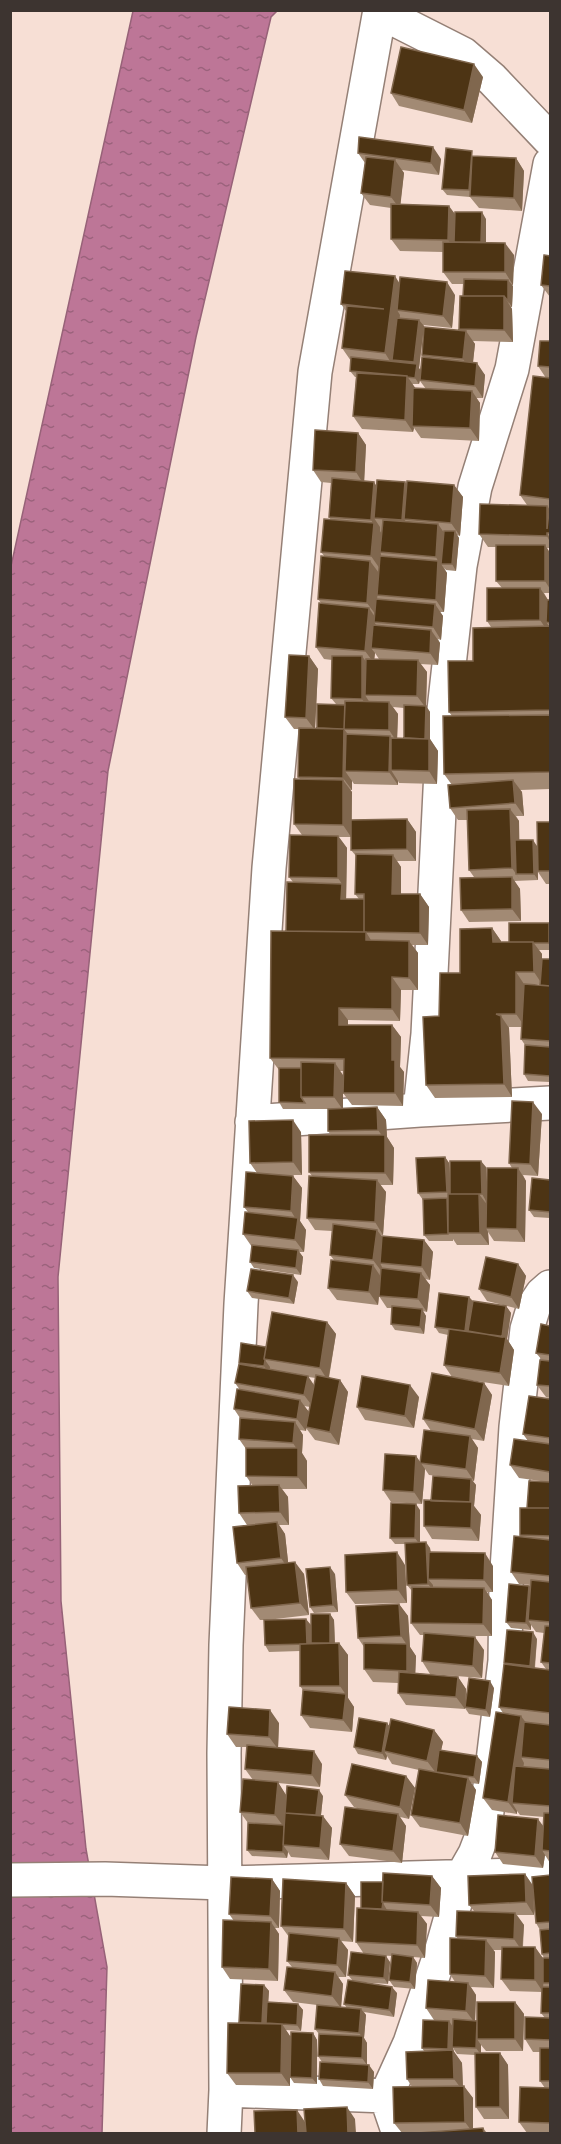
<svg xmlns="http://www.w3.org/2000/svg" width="561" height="2144" font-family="Helvetica,sans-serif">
<defs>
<pattern id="water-ripples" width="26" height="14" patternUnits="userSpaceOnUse" patternTransform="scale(1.5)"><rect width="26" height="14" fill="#bd7697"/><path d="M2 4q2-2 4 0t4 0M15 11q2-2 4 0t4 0" fill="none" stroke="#9b627c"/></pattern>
</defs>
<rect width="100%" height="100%" fill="#f7dfd5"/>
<path fill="url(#water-ripples)" stroke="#976278" stroke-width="1.5" d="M133,11H277L271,17L196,337L108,771L58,1277L61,1601L86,1849L107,1967L102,2133L11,2134V566Z"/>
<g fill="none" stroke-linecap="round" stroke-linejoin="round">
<g stroke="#958076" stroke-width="36">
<path id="minor" d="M380,12L463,54L492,79L550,140
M420,1110L428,1034L444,710L460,566L475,487L512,369L550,164
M252,1122L420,1110L550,1103
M10,1880L105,1879L224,1883L522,1875L550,1872
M226,2090L386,2096
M224,2134L226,2090L224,1753L226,1645L241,1304L269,868L315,372L380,10
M399,2134L386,2096L410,2043L442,1949L463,1875L475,1854L485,1828L505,1661L506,1586L516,1427L527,1329L534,1306L542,1294L550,1287"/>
</g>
<use href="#minor" stroke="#fff" stroke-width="33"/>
</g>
<path fill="#a28a74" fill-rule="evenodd" d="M483,77L472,123L399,106L391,93Z
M358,153L441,159L439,175L402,170L404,173L400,205L486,219V243L514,255L513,285H511L513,286L512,307H511L512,309L513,342L473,341L475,344L473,362L485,375L483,398H476L480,403L479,441L421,438L414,428L413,432L362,429L353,416L356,377H355L350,371L351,361L342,348L346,311L341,304L399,283L455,295L452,328L423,325L424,326L419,368L420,370L423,357L422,355L461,331L459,329L463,296V284H452L443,272V252L400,251L391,239V208L370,205L361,193L365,163ZM420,381L426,389H416L412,384H419Z
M476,156L516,158L524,171L522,211L479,208L470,197L447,195L442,189Z
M550,256V297L541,285Z
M550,341V548H547L550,553V593H544L548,600H550V789L520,790L522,792L524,816H516L519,821V840L537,846L550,822V884H546L538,872V880L514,881L520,889L521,921L469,922L461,910L474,877L469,870L468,820H458L450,808L452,785L444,774L452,716L449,712L473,661L491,627L487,621L502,588L496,581V547H488L479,534L527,505L520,495L546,378L538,366Z
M358,433L366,445L364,481L376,485H454L463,497L460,536L457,535L459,538L456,571L446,570L444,568L447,573L444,612H440L443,616L441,640L438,639L440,643L438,665L420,664L427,672L426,706L430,712V739L438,751L437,784L399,783L398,781V785L354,784L352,781V790H350L352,792V820L407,819L416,832V861H397L401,867V894H420L429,907L428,945H412L418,953V990H401L400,1021L348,1020V1025H392L401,1037L400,1067L404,1072L403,1106L352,1105L343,1093L344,1071H340L343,1108L377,1107L386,1120L387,1137L394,1148L393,1185H380L386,1192L383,1235H381L382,1237L424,1240L433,1252L430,1280L425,1279L430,1285L427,1312L423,1311L426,1316L424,1334L395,1330L391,1324L392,1308H387L379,1296L378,1305L337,1300L328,1288L334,1260L330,1255L332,1231L315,1230L307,1218L312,1176L309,1172L331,1135L328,1131V1109H283L279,1102V1070L270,1058L293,882L289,877L302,835L294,824L300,779L298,777L299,729H294L285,717L309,656L318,669L315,728H317L336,704L331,698L332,660L324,659L316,647L321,603L318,599L325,557L321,552L331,520L329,517L331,483L321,482L313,470ZM375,653L379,659H374ZM393,707L404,708V738H397L398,714ZM339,837H351V850L356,856L355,894L359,899H346L347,848Z
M549,923L550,924V950H539L542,954V959H550V1082L528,1081L524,1074L525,1045L521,1039L522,1027H509V1028L512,1097L435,1098L426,1085L439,1016L460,973L492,928L501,941V942H509ZM524,984H540V985Z
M542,1114L538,1176L523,1175L526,1181L525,1242L494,1241L488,1232L489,1245H457L453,1239V1241H429L424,1235L423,1200L418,1193L445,1157L449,1163L450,1173L486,1167V1195L512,1168L509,1163Z
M301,1132L302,1175H283L293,1176L302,1188L300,1221L306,1230L304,1252H299L303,1257L301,1275L254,1268L250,1262L252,1247L243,1234L248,1212L244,1207L257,1173L250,1163Z
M550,1180V1218L534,1217L529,1210Z
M518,1264L526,1276L519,1309L487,1301L479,1289Z
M298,1282L294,1304L252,1298L247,1291Z
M469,1297L473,1301L506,1306L511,1313L507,1339L514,1350L509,1386L463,1379L484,1383L492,1395L484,1441L472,1439L478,1448L474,1481H473L476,1485L474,1506L481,1515L479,1541L432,1539L424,1526L438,1476L429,1475L425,1469L422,1504L391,1502L383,1490L416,1456L420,1462L431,1431L423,1419L452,1377L444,1365L448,1335L439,1333L435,1327Z
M327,1322L336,1334L329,1378L340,1380L348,1392L339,1445L315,1440L306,1428V1431L300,1430L303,1435L302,1453L307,1461V1489H282L288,1497L289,1525H279L285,1534L288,1562L304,1574L309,1615L267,1620L311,1625L330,1614L334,1620L335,1643H339L348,1655V1698L354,1707L352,1732L310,1728L301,1715L303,1690L300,1686V1651L269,1652L265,1645L264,1620H260L251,1608L247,1575H245L237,1563L247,1525L239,1513L253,1486L246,1476V1449L239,1439L240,1418L234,1409L240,1390L235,1383L240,1364L239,1363L266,1347ZM308,1377L316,1378L314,1386ZM304,1406L310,1407L307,1423L309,1412Z
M550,1326V1398L546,1397L537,1385L542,1360L536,1353Z
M419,1397L414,1428L365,1420L357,1407Z
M550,1399V1863L545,1855L543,1868L503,1864L495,1852L543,1826L544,1817L520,1815L517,1811V1814L492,1810L483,1798L503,1713L499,1707L537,1639L535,1668L546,1669L541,1662L544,1633L536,1632L531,1625V1630L511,1628L506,1622L529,1586L530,1588L531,1585L519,1584L511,1572L521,1537L520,1535L527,1508L548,1482L519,1478L510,1465L528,1441L523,1434Z
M420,1510V1542L430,1548L431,1552L493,1566V1592H487L492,1600V1636H458L484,1650L482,1678L430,1674L422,1661L424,1635H420L411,1623L412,1591L407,1585L405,1544H395L390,1538Z
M405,1565L407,1603L355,1604L346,1592Z
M335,1574L338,1612L314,1613L310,1607Z
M399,1604L408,1616L410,1647L416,1656L415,1673L458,1677L466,1689V1700L494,1688L490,1717L469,1714L465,1708V1709L406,1705L398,1693V1683L373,1682L364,1669V1647L358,1638Z
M279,1723L278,1748L322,1764L320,1787L278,1783L286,1795L323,1796L321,1815L332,1828L329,1860L291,1857L288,1852L287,1858L252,1856L247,1850L248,1823L240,1812L253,1780L245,1769L247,1747H236L227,1734Z
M387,1723L389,1726L434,1730L443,1742L441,1750L477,1756L482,1762L479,1784L471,1783L476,1790L468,1836L420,1827L411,1815L419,1770L392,1764L387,1756L386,1760L358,1754L354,1747Z
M406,1776L415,1788L409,1819L400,1817L406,1826L402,1863L349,1856L340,1844L360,1809L354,1807L345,1795Z
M525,1874L532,1884L550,1875V2133H526H527L519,2122L545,2088L540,2081V2052H533L525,2039L545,2018L541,2013L542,1992L510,1991L501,1979L502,1950H493L495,1952L494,1988L471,1987L476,1995L475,2021H477L515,2002L524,2014L523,2051H486L481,2045V2053H500L508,2065L509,2119H484L476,2107L475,2055L457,2054L453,2048V2051L462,2063L463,2086L473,2098V2129L483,2128L487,2133H402L394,2123L412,2087L407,2079L424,2051L422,2048L434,2020L426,2008L455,1982L450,1974L458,1939L456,1936L474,1911L469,1905ZM534,1904L536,1923L540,1930L542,1954L544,1958H543L535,1947H523L524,1925L517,1915H534Z
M432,1876L441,1888L439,1917L421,1916L427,1924L425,1958L413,1957L417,1963L415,1989L394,1987L389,1980L392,1956L374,1955L390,1962L388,1984L358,1982L397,1993L394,2017L364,2012L366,2015L364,2038L367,2043V2065L374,2072L373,2089L323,2086L319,2079L322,2062L318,2056L319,2034L315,2029L317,2005L293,2002L284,1990L292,1967L287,1961L289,1937L281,1926L346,1883L355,1896L353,1942L341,1941L348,1950L346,1977H338L343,1984L341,2007L347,2008L344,2004L353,1981L348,1975L364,1954L356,1942L361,1908L383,1883Z
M272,1879L280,1891L279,1928H275L279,1934L278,1981L230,1979L222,1967L234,1921L229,1914Z
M264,1985L269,1991L268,2002L298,2004L303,2010L301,2031L286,2030L290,2036L313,2033L317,2040V2084L294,2083L290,2077V2086L236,2085L227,2073L240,2023L239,2022Z"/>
<path fill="#80674e" d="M474,64L483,77L472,123L464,110Z
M433,147L441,159L439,175L431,163Z
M516,158L524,171L522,211L514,198Z
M395,160L404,173L400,209L391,197Z
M449,206L458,218L457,252L448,240Z
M482,212L486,219V253L481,246Z
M505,243L514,255L513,285L505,272Z
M395,276L403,289L397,310L400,315L394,360H392L394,362L393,366L385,353Z
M508,280L513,286L512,307L508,301Z
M447,282L455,295L452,328L443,316Z
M504,296L512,309L513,342L504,330Z
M419,320L424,326L419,368L421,371L419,384L415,378L416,365L414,362Z
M466,331L475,344L472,371L463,359Z
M477,363L485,375L483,398L475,386Z
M407,376L416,389L412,426L414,428L413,432L405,420Z
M472,391L480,403L479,441L470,428Z
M358,433L366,445L364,485L356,472Z
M374,482L382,495L374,518L380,527V531L383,536L380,552L381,554L380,569L371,556L374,525L371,520Z
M405,482L413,494L404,519L411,529L410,533L402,520Z
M454,485L463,497L460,536L451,523Z
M547,506L550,510L547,529Z
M438,524L447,537L441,564L447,573L444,612L436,600L438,561L436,557Z
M455,531L459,538L456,571L452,564Z
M547,533L550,538V542L547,536Z
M545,545L550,553V589L545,581Z
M370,561L379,573L376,615L367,603Z
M540,588L548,600L546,622L549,626V633L540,620Z
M435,604L443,616L441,640L433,627Z
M369,608L377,620L374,622L377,626L371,648L375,653L374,663L365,651Z
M431,630L440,643L438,665L430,653Z
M309,656L318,669L315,730L306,718Z
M362,656L371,669L365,695L370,703V711L362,699Z
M418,660L427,672L426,706L430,712V739L438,751L437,784L429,771L425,741L426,708L417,696Z
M389,702L398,714L397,742L389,730Z
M344,729L353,741L345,771L352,781V790L343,778Z
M390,736L399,748L391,770L398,781V785L389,772Z
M343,780L352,792L351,837L343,825Z
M513,780L522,792L524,816L515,803Z
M510,809L519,821L520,874H516L521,881L512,868Z
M407,819L416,832V861L407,849Z
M338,836L347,848L346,905L341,899L342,884L338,878Z
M533,840L537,846L538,880L534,874Z
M393,855L401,867V907L392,894Z
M512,877L520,889L521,921L512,909Z
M420,894L429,907L428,945L420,933Z
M549,923L550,924V945L549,943Z
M492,928L501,941V955L493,942Z
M366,932L374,945L366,940Z
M409,941L418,953V990L409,978Z
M533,942L542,954V984L534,972Z
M516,972L524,984L525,1027L516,1014Z
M392,977L401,990L400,1021L392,1009Z
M339,1008L348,1020V1037L339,1025Z
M501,1016L509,1028L512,1097L504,1084Z
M392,1025L401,1037L400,1067L404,1072L403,1106L395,1093L392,1060Z
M335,1063L343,1075V1110L334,1097Z
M533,1102L542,1114L538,1176L530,1164Z
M377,1107L386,1120L387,1137L394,1148L393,1185L385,1173V1140L378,1130Z
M293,1120L301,1132L302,1175L293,1162Z
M445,1157L449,1163L451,1199L447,1192Z
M481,1161L486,1167V1201L482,1194Z
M518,1168L526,1181L525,1242L517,1229Z
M293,1176L302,1188L300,1221L306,1230L304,1252L295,1240L297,1221L291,1211Z
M377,1180L386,1192L383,1235L375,1222Z
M479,1194L488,1206L486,1228L488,1232L489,1245L480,1233Z
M377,1230L386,1242L380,1263L382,1267V1272L373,1260Z
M424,1240L433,1252L430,1280L422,1267Z
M298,1250L303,1257L301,1275L296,1268Z
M518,1264L526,1276L519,1309L511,1297Z
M373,1265L381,1277L378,1305L369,1292Z
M421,1273L430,1285L427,1312L418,1299Z
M293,1275L298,1282L294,1304L289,1298Z
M469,1297L474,1303L470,1332L465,1331Z
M506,1306L511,1313L507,1339L514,1350L509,1386L500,1373L502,1337Z
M422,1309L426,1316L424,1334L420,1327Z
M327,1322L336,1334L328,1381L320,1368Z
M265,1360L270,1367L269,1373L264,1366Z
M308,1376L316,1388L313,1407L304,1395Z
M340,1380L348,1392L339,1445L330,1432Z
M484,1383L492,1395L484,1441L475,1429Z
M410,1385L419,1397L414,1428L405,1416Z
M300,1400L309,1412L306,1431L297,1419Z
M295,1422L303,1435L302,1453L307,1461V1489L298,1477V1451L293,1443Z
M470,1436L478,1448L474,1481L466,1469Z
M416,1456L425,1469L422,1504L414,1492Z
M471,1479L476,1485L474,1506L481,1515L479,1541L471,1528L470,1503Z
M279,1485L288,1497L289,1525L280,1512Z
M416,1504L420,1510V1545L415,1538Z
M277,1522L285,1534L289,1570L281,1558Z
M426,1542L430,1548L432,1579H428L433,1585V1590L428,1584Z
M397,1552L405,1565L407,1603L398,1590Z
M485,1553L493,1566V1592L484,1580Z
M295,1562L304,1574L309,1615L300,1603Z
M330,1567L335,1574L338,1612L333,1605Z
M529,1586L534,1593L528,1620L531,1625V1630L526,1623Z
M484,1588L492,1600V1636L483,1624Z
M399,1604L408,1616L410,1647L416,1656L415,1683L407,1671V1645L401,1636Z
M330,1614L334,1620L335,1649L330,1643Z
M306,1619L311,1625L312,1650L307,1644Z
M533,1632L537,1639L534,1673L530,1666Z
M475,1637L484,1650L482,1678L473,1666Z
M339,1643L348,1655V1698L354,1707L352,1732L343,1720L346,1695L340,1686Z
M458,1677L466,1689L465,1709L456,1697Z
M490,1681L494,1688L490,1717L486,1710Z
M270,1710L279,1723L278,1749L269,1737Z
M521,1716L530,1728L521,1757L524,1763L518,1803H512L517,1811V1814L508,1802Z
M387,1723L392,1730L384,1751L387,1756L386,1760L382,1753Z
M434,1730L443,1742L436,1773L427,1761Z
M314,1751L322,1764L320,1787L312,1775Z
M477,1756L482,1762L479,1784L474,1777Z
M406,1776L415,1788L409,1819L400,1807Z
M468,1778L476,1790L468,1836L460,1823Z
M278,1782L286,1795L284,1827L275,1815Z
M319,1790L323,1796L320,1824L316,1818Z
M398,1814L406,1826L402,1863L393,1851Z
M323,1816L332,1828L329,1860L320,1848Z
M538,1819L547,1831L542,1850L545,1855L543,1868L535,1856Z
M283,1845L288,1852L287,1858L283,1852Z
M525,1874L533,1886L534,1915L526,1902Z
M432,1876L441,1888L439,1917L430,1905Z
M272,1879L280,1891L279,1928L270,1916Z
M346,1883L355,1896L353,1942L344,1929Z
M383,1903L387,1910V1916L382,1909Z
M418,1912L427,1924L425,1958L417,1945Z
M515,1913L524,1925L522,1951L514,1939Z
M271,1922L279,1934L278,1981L269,1969Z
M339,1938L348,1950L346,1977L337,1965Z
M486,1940L495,1952L494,1988L485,1976Z
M535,1947L544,1960L543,1992L535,1980Z
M386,1956L390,1962L388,1984L384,1978Z
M413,1957L417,1963L415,1989L410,1982Z
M335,1972L343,1984L341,2008L332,1996Z
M468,1983L476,1995L475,2023L466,2011Z
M264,1985L269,1991L267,2024L262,2023Z
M392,1987L397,1993L394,2017L389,2010Z
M515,2002L524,2014L523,2051L515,2039Z
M298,2004L303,2010L301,2031L297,2025Z
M361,2009L366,2015L364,2038L367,2043V2065L362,2058L363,2038L359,2033Z
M449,2021L453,2027V2056L448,2049Z
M477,2021V2039L481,2045V2055L476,2048Z
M282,2024L290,2036V2086L281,2073Z
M313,2033L317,2040V2084L312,2078Z
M453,2050L462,2063L463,2091L454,2079Z
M500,2053L508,2065L509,2119L500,2107Z
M369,2065L374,2072L373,2089L368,2082Z
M464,2086L473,2098V2133L465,2122Z
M347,2107L355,2119L356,2133H348Z
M297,2110L305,2122L306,2133H298Z"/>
<path fill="#4d3414" stroke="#80674e" stroke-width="1.5" d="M401,47L474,64L464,110L391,93Z
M359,137L433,147L431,163L358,153Z
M446,148L472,151L469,190L442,189Z
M472,156L516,158L514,198L470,196Z
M366,157L395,160L391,197L361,193Z
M391,204L449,206L448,240L391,239Z
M455,212H482L481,242H454Z
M443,242L505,243V272H443Z
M544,255L550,256V286L541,285Z
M345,271L395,276L385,353L342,348L347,306L384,309L341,304Z
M400,277L447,282L443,316L397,310Z
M464,279L508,280V301L504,296H463Z
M460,296H504V330L459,329Z
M397,318L419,320L414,362L392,360Z
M424,327L466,331L463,359L422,355Z
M540,341H550V367L538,366Z
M351,357L417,364L415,378L407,377V376L350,371Z
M422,357L477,363L475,386L420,380Z
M357,373L407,376L405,420L353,416Z
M533,376L550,378V499L520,495Z
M413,388L472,391L470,428L412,426Z
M315,430L358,433L356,472L313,470Z
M332,478L374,482L371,520L329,517Z
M377,480L405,482L402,520L374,518Z
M407,481L454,485L451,523L404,519Z
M550,503V533H547V536L479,534L480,504L547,506V529Z
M324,519L374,523L371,556L321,552Z
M383,520L438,524L436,557L380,552Z
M444,531H455L452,564H441Z
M496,545H545V581H496Z
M321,556L370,561L367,603L318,599Z
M380,556L438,561L436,600L377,595Z
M487,588H540V620L487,621Z
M376,599L435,604L433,627L374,622Z
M547,600H550V623L546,622Z
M319,603L369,608L365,651L316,647Z
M373,625L431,630L430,653L371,648Z
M550,626V710L449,712L448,661H473V628Z
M289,655L309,656L306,718L285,717Z
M332,656H362V699L331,698Z
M366,659L418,660L417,696L365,695Z
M345,701L389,702V730L344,729Z
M317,704L345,705L344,729L317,728Z
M404,705L426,706L425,739L404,738Z
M550,715V772L444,774L443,716Z
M299,728L344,729L343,778L298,777Z
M346,734L390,736L389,772L345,771Z
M391,738L429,739V771L391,770Z
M294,779L343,780V825L294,824Z
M513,780L515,803L450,808L448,785Z
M510,809L512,868L469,870L467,810Z
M407,819V849L351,850V820Z
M537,822H550V871H538Z
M290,835L338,836V878L289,877Z
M515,840H533L534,874H516Z
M356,854L393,855L392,894H420V933L364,932H366V940L409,941V978L392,977V1009L339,1008V1025H392V1060H395V1093H343L344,1059L270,1058L271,931L364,932V894H355Z
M512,877V909L461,910L460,878Z
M287,882L342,884L341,899H364V932L286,931Z
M509,923H549V943H533V942H509Z
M492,928L493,942H533L534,972H516V1014H496L501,1016L504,1084L426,1085L423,1017L439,1016L440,973H460V929Z
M542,959H550V986L540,985Z
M524,984L550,986V1041L521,1039Z
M525,1045L550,1047V1076L524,1074Z
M301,1062L335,1063L334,1097H301Z
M279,1068H301V1097L305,1103L279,1102Z
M512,1101L533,1102L530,1164L509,1163Z
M377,1107L378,1130L328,1131V1109Z
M293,1120V1162L250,1163L249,1121Z
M309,1135H385V1173L309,1172Z
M445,1157L447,1192L418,1193L416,1158Z
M450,1161H481L482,1194H450Z
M487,1168H518L517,1229L486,1228Z
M246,1172L293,1176L291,1211L244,1207Z
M309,1176L377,1180L375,1222L307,1218Z
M532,1178L550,1180V1212L529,1210Z
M448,1194H479L480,1233H448Z
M447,1198L448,1234L424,1235L423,1199Z
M245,1212L298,1218L295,1240L243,1234Z
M333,1224L377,1230L373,1260L330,1255Z
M382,1236L424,1240L422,1267L380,1263Z
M252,1245L298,1250L296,1268L250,1262Z
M486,1257L518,1264L511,1297L479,1289Z
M331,1260L373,1265L369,1292L328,1288Z
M381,1268L421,1273L418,1299L379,1296Z
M251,1269L293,1275L289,1298L247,1291Z
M439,1293L469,1297L465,1331L435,1327Z
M473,1301L506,1306L502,1337L468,1331Z
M392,1306L422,1309L420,1327L391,1324Z
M272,1312L327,1322L320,1368L264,1359Z
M541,1324L550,1326V1355L536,1353Z
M449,1329L506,1337L500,1373L444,1365Z
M241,1343L266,1347L264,1359L265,1360L264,1366L239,1363Z
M540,1360L550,1361V1386L537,1385Z
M239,1364L308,1376L304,1395L235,1383Z
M432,1373L484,1383L475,1429L423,1419Z
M316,1375L340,1380L330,1432L306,1427Z
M362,1376L410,1385L405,1416L357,1407Z
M237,1389L300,1400L297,1419L234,1409Z
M529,1396L550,1399V1438L523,1434Z
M240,1418L295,1422L293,1443L239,1439Z
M424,1430L470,1436L466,1469L420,1463Z
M514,1439L550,1444V1472L510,1465Z
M246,1448H298V1477L246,1476Z
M385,1454L416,1456L414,1492L383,1490Z
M433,1476L471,1479L470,1502L431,1501Z
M529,1481L550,1482V1508H527Z
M279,1485L280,1512L239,1513L238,1486Z
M424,1500L472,1502L471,1528L424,1526Z
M391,1503L416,1504L415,1538H390Z
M520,1508H550V1536L520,1535Z
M277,1522L281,1558L237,1563L233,1527Z
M514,1536L550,1540V1576L511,1572Z
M426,1542L428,1584L407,1585L405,1543Z
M397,1552L398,1590L346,1592L345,1555Z
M429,1552L485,1553L484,1580L428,1579Z
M295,1562L300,1603L251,1608L246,1567Z
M330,1567L333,1605L310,1607L306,1569Z
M531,1580L550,1582V1622L528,1620Z
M509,1584L529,1586L526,1623L506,1622Z
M412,1587L484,1588L483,1624L411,1623Z
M399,1604L401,1636L358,1638L356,1606Z
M311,1614H330V1643H311Z
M306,1619L307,1644L265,1645L264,1620Z
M545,1626H550V1663L541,1662Z
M507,1630L533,1632L530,1666L504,1663Z
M424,1633L475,1637L473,1666L422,1661Z
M339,1643L340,1686H300V1644Z
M364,1643L407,1644V1671L364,1669Z
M504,1664L550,1670V1713L499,1707Z
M399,1672L458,1677L456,1697L398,1693Z
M469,1678L490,1681L486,1710L465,1707Z
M303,1690L346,1694L343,1720L301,1715Z
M229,1707L270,1710L269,1737L227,1734Z
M496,1712L521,1716L508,1802L483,1798Z
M359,1718L387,1723L382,1753L354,1747Z
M391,1719L434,1730L427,1761L384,1751Z
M524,1722L550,1725V1760L521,1757Z
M247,1745L314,1751L312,1775L245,1769Z
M439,1750L477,1756L474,1777L436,1772Z
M352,1764L406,1776L400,1807L345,1795Z
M515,1766L550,1769V1806L512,1803Z
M419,1769L468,1778L460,1823L411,1815Z
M243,1779L278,1782L275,1815L240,1812Z
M287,1786L319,1790L316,1815L285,1813Z
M345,1807L398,1814L393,1851L340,1844Z
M285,1813L323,1816L320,1848L283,1845Z
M544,1813H550V1851L542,1850Z
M498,1815L538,1819L535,1856L495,1852Z
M248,1823L284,1825L283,1852L247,1850Z
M383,1873L432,1876L430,1905L382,1902Z
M525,1874L526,1902L469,1905L468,1876Z
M550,1875V1922L536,1923L532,1877Z
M231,1877L272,1879L270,1916L229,1914Z
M283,1879L346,1883L344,1929L281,1926Z
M361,1882H383L382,1902H383L382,1909L361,1908Z
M357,1908L418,1912L417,1945L356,1942Z
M457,1911L515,1913L514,1939L456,1936Z
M223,1920L271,1922L269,1969L222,1967Z
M550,1929V1953L542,1954L540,1930Z
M289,1933L339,1938L337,1965L287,1961Z
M450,1938L486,1940L485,1976L450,1974Z
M502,1947H535V1980L501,1979Z
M351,1952L386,1956L384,1978L348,1975Z
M392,1954L413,1957L410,1982L389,1980Z
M543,1958H550V1983H543Z
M287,1967L335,1972L332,1996L284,1990Z
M348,1980L392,1987L389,2010L344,2004Z
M428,1980L468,1983L466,2011L426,2008Z
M241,1984L264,1985L262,2023L239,2022Z
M542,1987H550V2013H541Z
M267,2002L298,2004L297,2025L266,2023Z
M477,2002H515V2039H477Z
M317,2005L361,2009L359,2033L315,2029Z
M525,2017L550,2018V2040L525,2039Z
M453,2019L477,2021L476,2048L452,2047Z
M423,2020L449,2021L448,2049L422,2048Z
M228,2023L282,2024L281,2073H227Z
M291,2032L313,2033L312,2078L290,2077Z
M319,2034L363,2036L362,2058L318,2056Z
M540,2048H550V2081H540Z
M453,2050L454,2079H407L406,2052Z
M475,2053H500V2107H476Z
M320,2062L369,2065L368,2082L319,2079Z
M464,2086L465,2122L394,2123L393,2087Z
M520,2087L550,2088V2123L519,2122Z
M347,2107L348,2133H306L304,2109Z
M297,2110L298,2133H255L254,2111Z
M483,2128L484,2133H418Z"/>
<rect width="561" height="2144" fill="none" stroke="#3d3430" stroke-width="24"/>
</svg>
